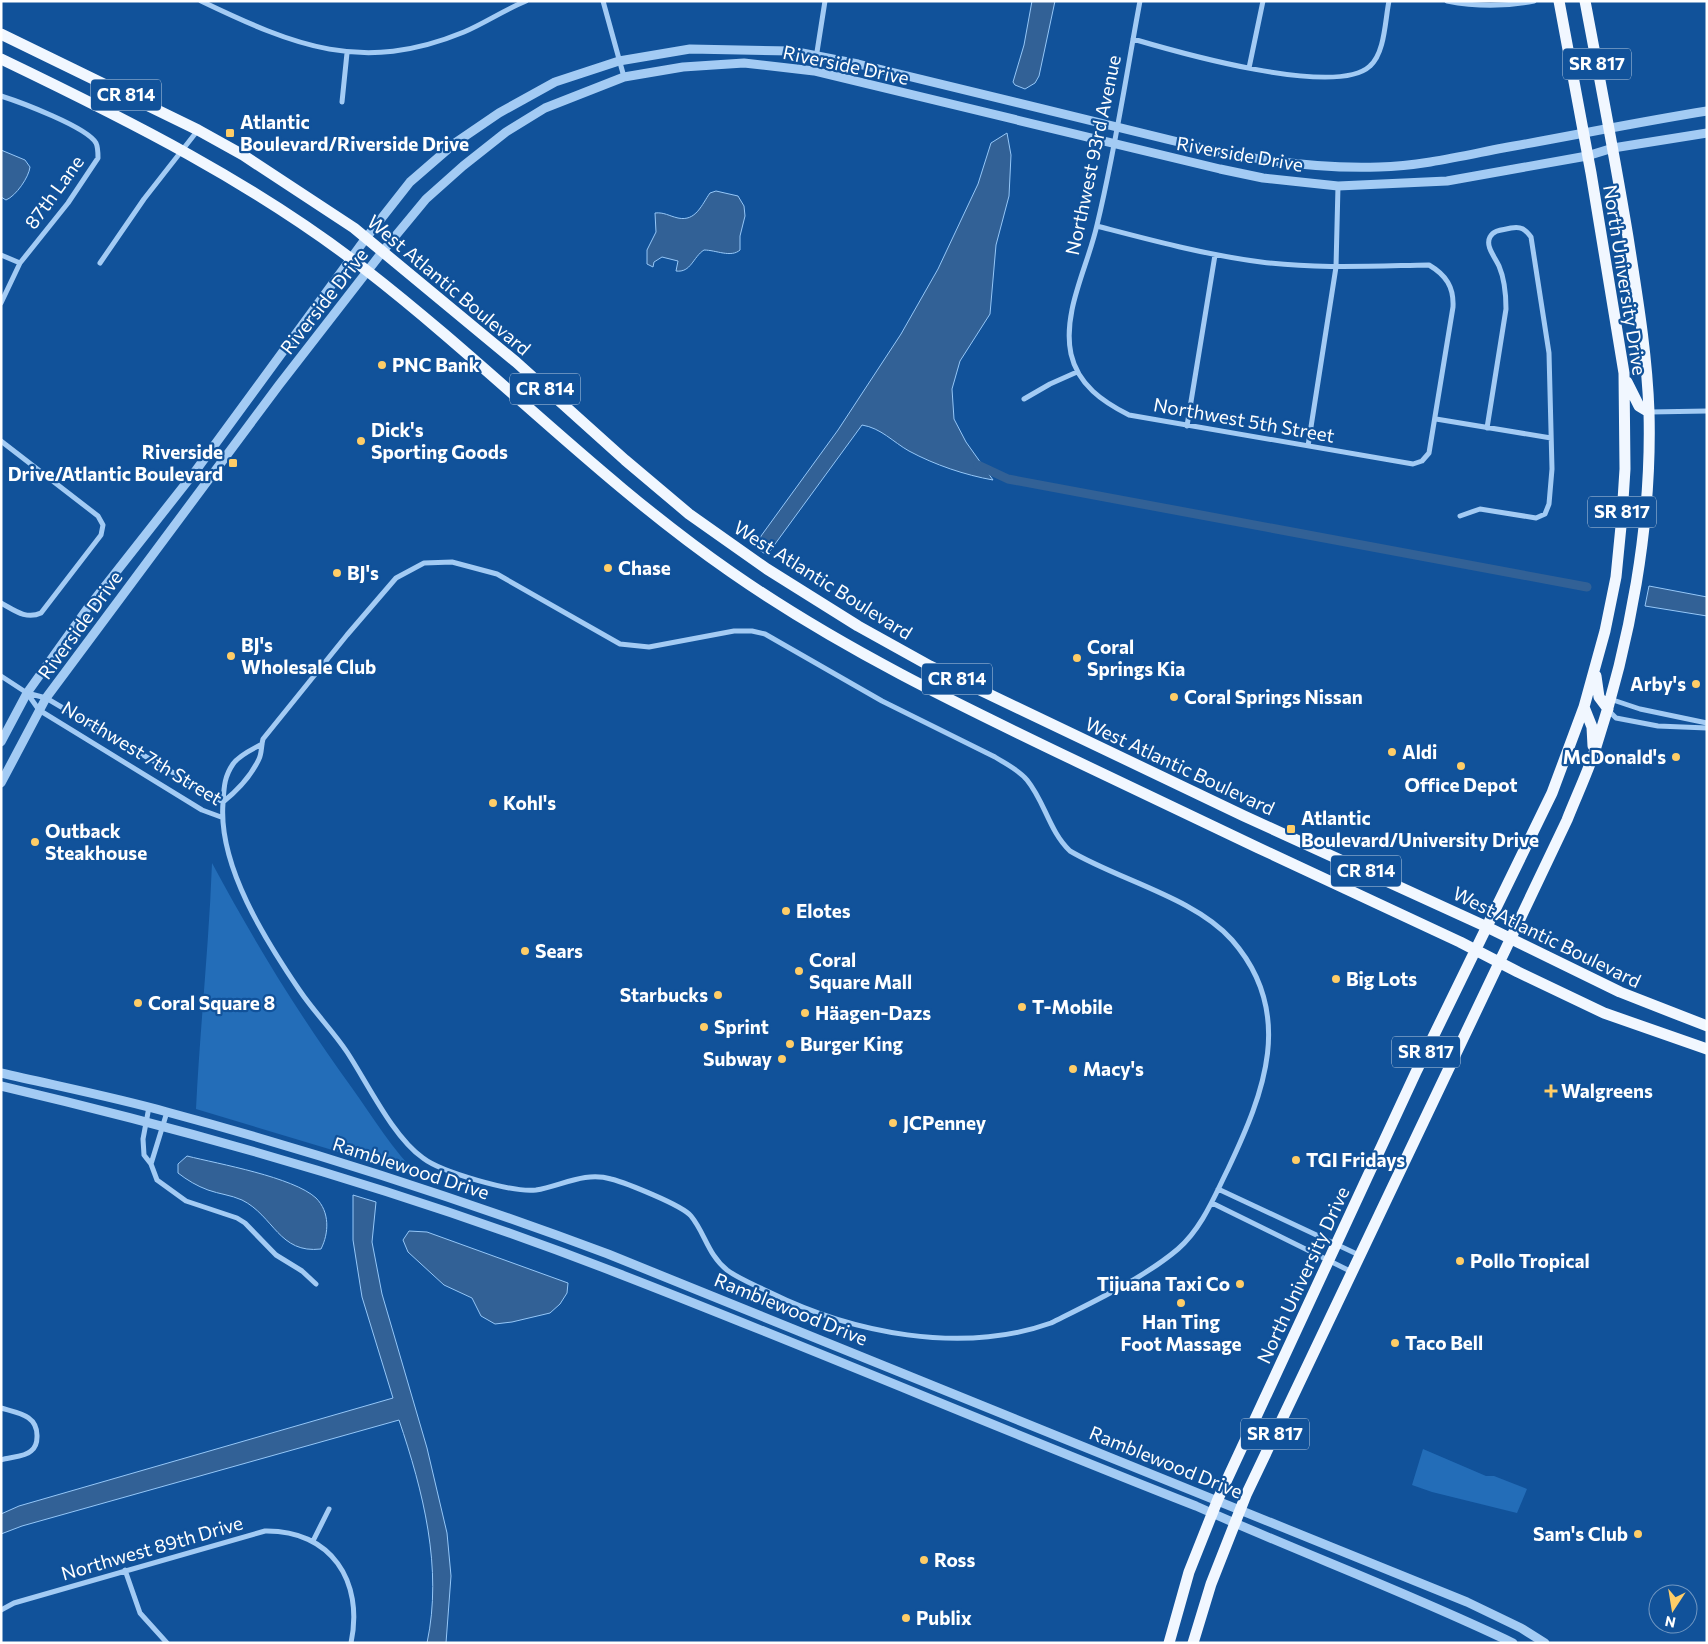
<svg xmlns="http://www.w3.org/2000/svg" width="1708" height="1644" font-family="Commissioner,sans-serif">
<rect width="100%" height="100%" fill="#11529a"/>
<path fill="#236db8" d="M212,863C255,943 299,1015 352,1088C374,1119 392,1149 419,1176L196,1109C200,1027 209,945 212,863Z
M1423,1449L1486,1476H1494L1527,1489L1517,1513L1432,1492L1412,1485Z"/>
<path fill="#326196" stroke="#95c7f8" d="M1032,1H1055L1039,76L1035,83L1025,89L1015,85L1013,82L1024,45Z
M1007,133L1011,155L1009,196L996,245L990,314L960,361L952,389L954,419L966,442L993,480C965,475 935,465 909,451C893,442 881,428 862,425L767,555L756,548L761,536L838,430L901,334L938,269L978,184L991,143Z
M1,150L25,160L30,167C29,177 16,196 6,200L1,197Z
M716,191L738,196L744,206L745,216L740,236V250C731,258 716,250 704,250C693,257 691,273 676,271L678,261L662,257L654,262L653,267L647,264V250L656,232L655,213C664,212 669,216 678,218C696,222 702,204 710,193Z
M1649,586L1707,597V616L1645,606Z
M187,1156C219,1164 293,1177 316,1198C330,1212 329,1233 321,1249C279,1254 274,1216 242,1200C231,1195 219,1194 208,1190C197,1186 187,1180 178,1173V1164Z
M353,1195L376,1202L372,1242L382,1294L427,1448L447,1533L451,1576L446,1643H427C443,1568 423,1491 399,1420L22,1526L1,1534V1514L19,1506L393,1398L362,1297L353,1240Z
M409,1231L427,1232L568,1283L567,1293L560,1304L550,1313L512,1322L495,1324L481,1316L472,1298L444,1285L408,1252L403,1240Z"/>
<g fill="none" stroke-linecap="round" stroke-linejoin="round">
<path stroke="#326196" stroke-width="9" d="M978,465L1008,479L1587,587"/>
<path stroke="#a3cbf4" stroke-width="5" d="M201,1C295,46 362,74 464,32C485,23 504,10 526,1
M603,1L624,77
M1447,1C1477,7 1504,7 1534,1
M1133,39C1177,52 1336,98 1370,66C1385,53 1385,20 1389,1
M1249,68L1263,1
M814,71L825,1
M1,96C20,102 87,127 96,143C98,147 98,153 98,158L68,203L20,263L1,303
M342,102L347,53
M1097,226C1151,240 1206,255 1261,262C1317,269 1373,266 1429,265C1446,275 1454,287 1453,307L1429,453L1422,461L1413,464L1129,415C1103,402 1078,385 1071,354C1062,312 1088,266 1097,225C1115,151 1126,76 1140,1
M1,255L20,263
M100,263L144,199L198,130
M1024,399L1050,384L1077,372
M1650,412L1707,411
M1436,419L1551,438
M1187,426L1215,255
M1,441L98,516L103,525L101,535L41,613C26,620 14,610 1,603
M1308,446L1336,267L1338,186
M1460,516L1480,509L1536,518L1545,514L1549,504L1552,469L1549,353L1531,237C1525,229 1521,226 1511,228C1504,230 1494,229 1490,237C1485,246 1495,257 1499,266C1505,280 1506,293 1506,309L1487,428
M1,676L27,693L46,698L223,802
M27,693L39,710L202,810L221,817
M1610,699L1640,709L1707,723
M1608,710L1616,718L1658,726L1707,728
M223,802C238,790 251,776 259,759C262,753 261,746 263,739L347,635L396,578L424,563L452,562L497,574L620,644L649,647L734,631H752L765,634L882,701L995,757C1006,764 1019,770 1027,780C1045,802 1049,831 1070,851C1119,880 1195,898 1232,940C1296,1013 1264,1093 1228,1169C1214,1197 1202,1228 1178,1249C1144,1278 1091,1303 1051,1323C961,1355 852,1333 769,1292C755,1285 739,1279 727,1270C708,1255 705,1233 691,1216C682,1205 626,1183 611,1179C585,1171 561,1186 536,1190C513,1193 441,1172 423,1158C393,1137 368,1084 347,1052C333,1031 315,1013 300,991C266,941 218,866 223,803C224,788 224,777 233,764C239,755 253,749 262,744
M149,1107L143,1139L144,1155L151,1164L157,1180L186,1201L237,1218L245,1223L276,1255L302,1271L316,1284
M151,1164L167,1112
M1218,1189L1359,1255
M1212,1203L1352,1272
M1,1408C18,1413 38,1415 37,1437C37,1442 35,1448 31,1451C25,1457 10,1457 1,1460
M313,1541L329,1509
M125,1570L140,1613L167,1643
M1,1610L14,1603L265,1531C331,1530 364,1581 351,1643"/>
<path stroke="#a3cbf4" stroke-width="9" d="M1,742L27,693L87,609L194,473L366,238L410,182L455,143L499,113L555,82L619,61L690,49L792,51L858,64L1203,148C1261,161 1320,169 1379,167C1421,166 1462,156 1503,148C1571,136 1638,122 1707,111
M1,783L46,698L279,385L383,251L426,199L463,166L506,132L545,108L624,77L683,67L744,63L814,71L1220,169L1263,178L1338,186L1447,181L1587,156L1613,148L1707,133
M1,1073C57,1086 113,1097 167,1112C316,1152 463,1200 608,1254L1467,1602L1521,1628L1545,1643
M1,1086C210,1135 417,1195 617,1273C811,1348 1002,1430 1196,1506C1301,1553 1409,1593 1513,1643"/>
<path stroke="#f1f7ff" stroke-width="11" d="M1,34L198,130L243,155L354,228L516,362L625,460L689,514L767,569L858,626L930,666L1244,816L1487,927L1620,992L1707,1026
M1,59C128,120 254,183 366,270C491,367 601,482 731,572C840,648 959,705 1078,762C1205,823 1332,883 1460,942L1518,972L1604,1013L1707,1049
M1627,382L1639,406L1649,412
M1596,676L1599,697L1608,709
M1584,707L1592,727L1593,746
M1169,1643L1189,1572L1218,1499L1416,1072L1552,793L1584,707L1605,631L1616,577L1622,516L1625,469L1624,373L1591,173L1559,1
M1193,1643L1211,1584L1246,1495L1567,820C1576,797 1587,774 1595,750C1630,643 1652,525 1649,412C1647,353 1637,295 1628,237C1615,158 1600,80 1585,1"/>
</g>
<g fill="#ffcd67" stroke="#11529a" stroke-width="2">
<rect x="225" y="128" width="10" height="10" rx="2.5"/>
<circle cx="382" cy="365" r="5"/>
<circle cx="361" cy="441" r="5"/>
<rect x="228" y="458" width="10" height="10" rx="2.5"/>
<circle cx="608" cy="568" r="5"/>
<circle cx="337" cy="573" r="5"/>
<circle cx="231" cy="656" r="5"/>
<circle cx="1077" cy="658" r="5"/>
<circle cx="1696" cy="684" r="5"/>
<circle cx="1174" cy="697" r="5"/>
<circle cx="1392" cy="752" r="5"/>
<circle cx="1676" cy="757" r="5"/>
<circle cx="1461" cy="766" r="5"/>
<circle cx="493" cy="803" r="5"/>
<rect x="1286" y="824" width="10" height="10" rx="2.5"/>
<circle cx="35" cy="842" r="5"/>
<circle cx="786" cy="911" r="5"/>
<circle cx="525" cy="951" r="5"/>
<circle cx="799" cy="971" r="5"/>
<circle cx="1336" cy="979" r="5"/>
<circle cx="718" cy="995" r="5"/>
<circle cx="138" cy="1003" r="5"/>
<circle cx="1022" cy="1007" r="5"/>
<circle cx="805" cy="1013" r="5"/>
<circle cx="704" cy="1027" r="5"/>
<circle cx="790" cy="1044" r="5"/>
<circle cx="782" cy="1059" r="5"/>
<circle cx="1073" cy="1069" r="5"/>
<path d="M1548.5 1083.5h5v5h5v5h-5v5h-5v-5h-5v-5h5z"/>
<circle cx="893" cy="1123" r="5"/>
<circle cx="1296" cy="1160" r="5"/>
<circle cx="1460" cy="1261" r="5"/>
<circle cx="1240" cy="1284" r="5"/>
<circle cx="1181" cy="1303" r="5"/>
<circle cx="1395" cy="1343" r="5"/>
<circle cx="1638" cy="1534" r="5"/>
<circle cx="924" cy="1560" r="5"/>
<circle cx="906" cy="1618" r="5"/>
</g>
<g text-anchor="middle" stroke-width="4.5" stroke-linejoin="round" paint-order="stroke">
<g fill="#11529a" stroke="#b8cbe1" stroke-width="1">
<rect x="1563" y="48.5" width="68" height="31" rx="4"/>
<rect x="91" y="79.5" width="70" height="31" rx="4"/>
<rect x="510" y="373.5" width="70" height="31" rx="4"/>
<rect x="1588" y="496.5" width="68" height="31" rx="4"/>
<rect x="922" y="663.5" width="70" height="31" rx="4"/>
<rect x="1331" y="855.5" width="70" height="31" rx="4"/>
<rect x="1392" y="1036.5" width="68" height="31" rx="4"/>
<rect x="1241" y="1418.5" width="68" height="31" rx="4"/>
</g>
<g font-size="18" font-weight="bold" fill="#fff">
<text x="1597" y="70">SR 817</text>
<text x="126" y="101">CR 814</text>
<text x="545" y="395">CR 814</text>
<text x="1622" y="518">SR 817</text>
<text x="957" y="685">CR 814</text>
<text x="1366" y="877">CR 814</text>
<text x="1426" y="1058">SR 817</text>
<text x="1275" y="1440">SR 817</text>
</g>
<g font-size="19" fill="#fff" stroke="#11529a">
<text transform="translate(846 65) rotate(12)" y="7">Riverside Drive</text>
<text transform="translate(1240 154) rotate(10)" y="7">Riverside Drive</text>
<text transform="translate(1093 155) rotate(-78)" y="7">Northwest 93rd Avenue</text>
<text transform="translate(54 192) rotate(-54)" y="7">87th Lane</text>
<text transform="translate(1625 280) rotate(81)" y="7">North University Drive</text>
<text transform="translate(449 285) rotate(40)" y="7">West Atlantic Boulevard</text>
<text transform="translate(324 301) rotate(-52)" y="7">Riverside Drive</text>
<text transform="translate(1244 420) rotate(10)" y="7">Northwest 5th Street</text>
<text transform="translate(823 580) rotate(32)" y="7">West Atlantic Boulevard</text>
<text transform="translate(80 625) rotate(-54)" y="7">Riverside Drive</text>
<text transform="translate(142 753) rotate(31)" y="7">Northwest 7th Street</text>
<text transform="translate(1180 766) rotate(25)" y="7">West Atlantic Boulevard</text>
<text transform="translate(1547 937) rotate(26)" y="7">West Atlantic Boulevard</text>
<text transform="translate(411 1168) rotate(18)" y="7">Ramblewood Drive</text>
<text transform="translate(1303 1275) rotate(-65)" y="7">North University Drive</text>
<text transform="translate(791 1309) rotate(22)" y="7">Ramblewood Drive</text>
<text transform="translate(1166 1462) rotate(22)" y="7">Ramblewood Drive</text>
<text transform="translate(152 1548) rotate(-16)" y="7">Northwest 89th Drive</text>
</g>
<g font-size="19" font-weight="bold" fill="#fff" stroke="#11529a" text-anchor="start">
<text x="240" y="129">Atlantic<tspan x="240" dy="22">Boulevard/Riverside Drive</tspan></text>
<text x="392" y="372">PNC Bank</text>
<text x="371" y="437">Dick's<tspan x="371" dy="22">Sporting Goods</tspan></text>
<text x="223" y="459" text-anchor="end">Riverside<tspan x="223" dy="22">Drive/Atlantic Boulevard</tspan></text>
<text x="618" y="575">Chase</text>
<text x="347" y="580">BJ's</text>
<text x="241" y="652">BJ's<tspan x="241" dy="22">Wholesale Club</tspan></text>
<text x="1087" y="654">Coral<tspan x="1087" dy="22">Springs Kia</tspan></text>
<text x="1686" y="691" text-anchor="end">Arby's</text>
<text x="1184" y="704">Coral Springs Nissan</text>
<text x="1402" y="759">Aldi</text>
<text x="1666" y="764" text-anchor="end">McDonald's</text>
<text x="1461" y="792" text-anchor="middle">Office Depot</text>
<text x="503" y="810">Kohl's</text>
<text x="1301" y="825">Atlantic<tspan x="1301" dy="22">Boulevard/University Drive</tspan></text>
<text x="45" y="838">Outback<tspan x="45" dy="22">Steakhouse</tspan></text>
<text x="796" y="918">Elotes</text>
<text x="535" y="958">Sears</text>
<text x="809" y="967">Coral<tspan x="809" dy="22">Square Mall</tspan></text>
<text x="1346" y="986">Big Lots</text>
<text x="708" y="1002" text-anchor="end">Starbucks</text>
<text x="148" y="1010">Coral Square 8</text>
<text x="1032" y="1014">T-Mobile</text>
<text x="815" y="1020">Häagen-Dazs</text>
<text x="714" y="1034">Sprint</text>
<text x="800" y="1051">Burger King</text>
<text x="772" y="1066" text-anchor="end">Subway</text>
<text x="1083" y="1076">Macy's</text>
<text x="1561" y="1098">Walgreens</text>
<text x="903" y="1130">JCPenney</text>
<text x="1306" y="1167">TGI Fridays</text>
<text x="1470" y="1268">Pollo Tropical</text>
<text x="1230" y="1291" text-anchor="end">Tijuana Taxi Co</text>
<text x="1181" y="1329" text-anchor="middle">Han Ting<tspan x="1181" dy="22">Foot Massage</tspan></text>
<text x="1405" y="1350">Taco Bell</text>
<text x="1628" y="1541" text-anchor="end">Sam's Club</text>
<text x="934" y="1567">Ross</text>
<text x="916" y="1625">Publix</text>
</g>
</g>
<rect width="1708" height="1644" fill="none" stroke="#ffffff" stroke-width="5"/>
<g transform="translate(1673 1609) rotate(192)"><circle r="24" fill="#11529a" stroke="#7097c2"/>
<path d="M0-4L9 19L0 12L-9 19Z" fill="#ffcd67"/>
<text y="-8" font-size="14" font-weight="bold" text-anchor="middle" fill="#ffffff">N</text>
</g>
</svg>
